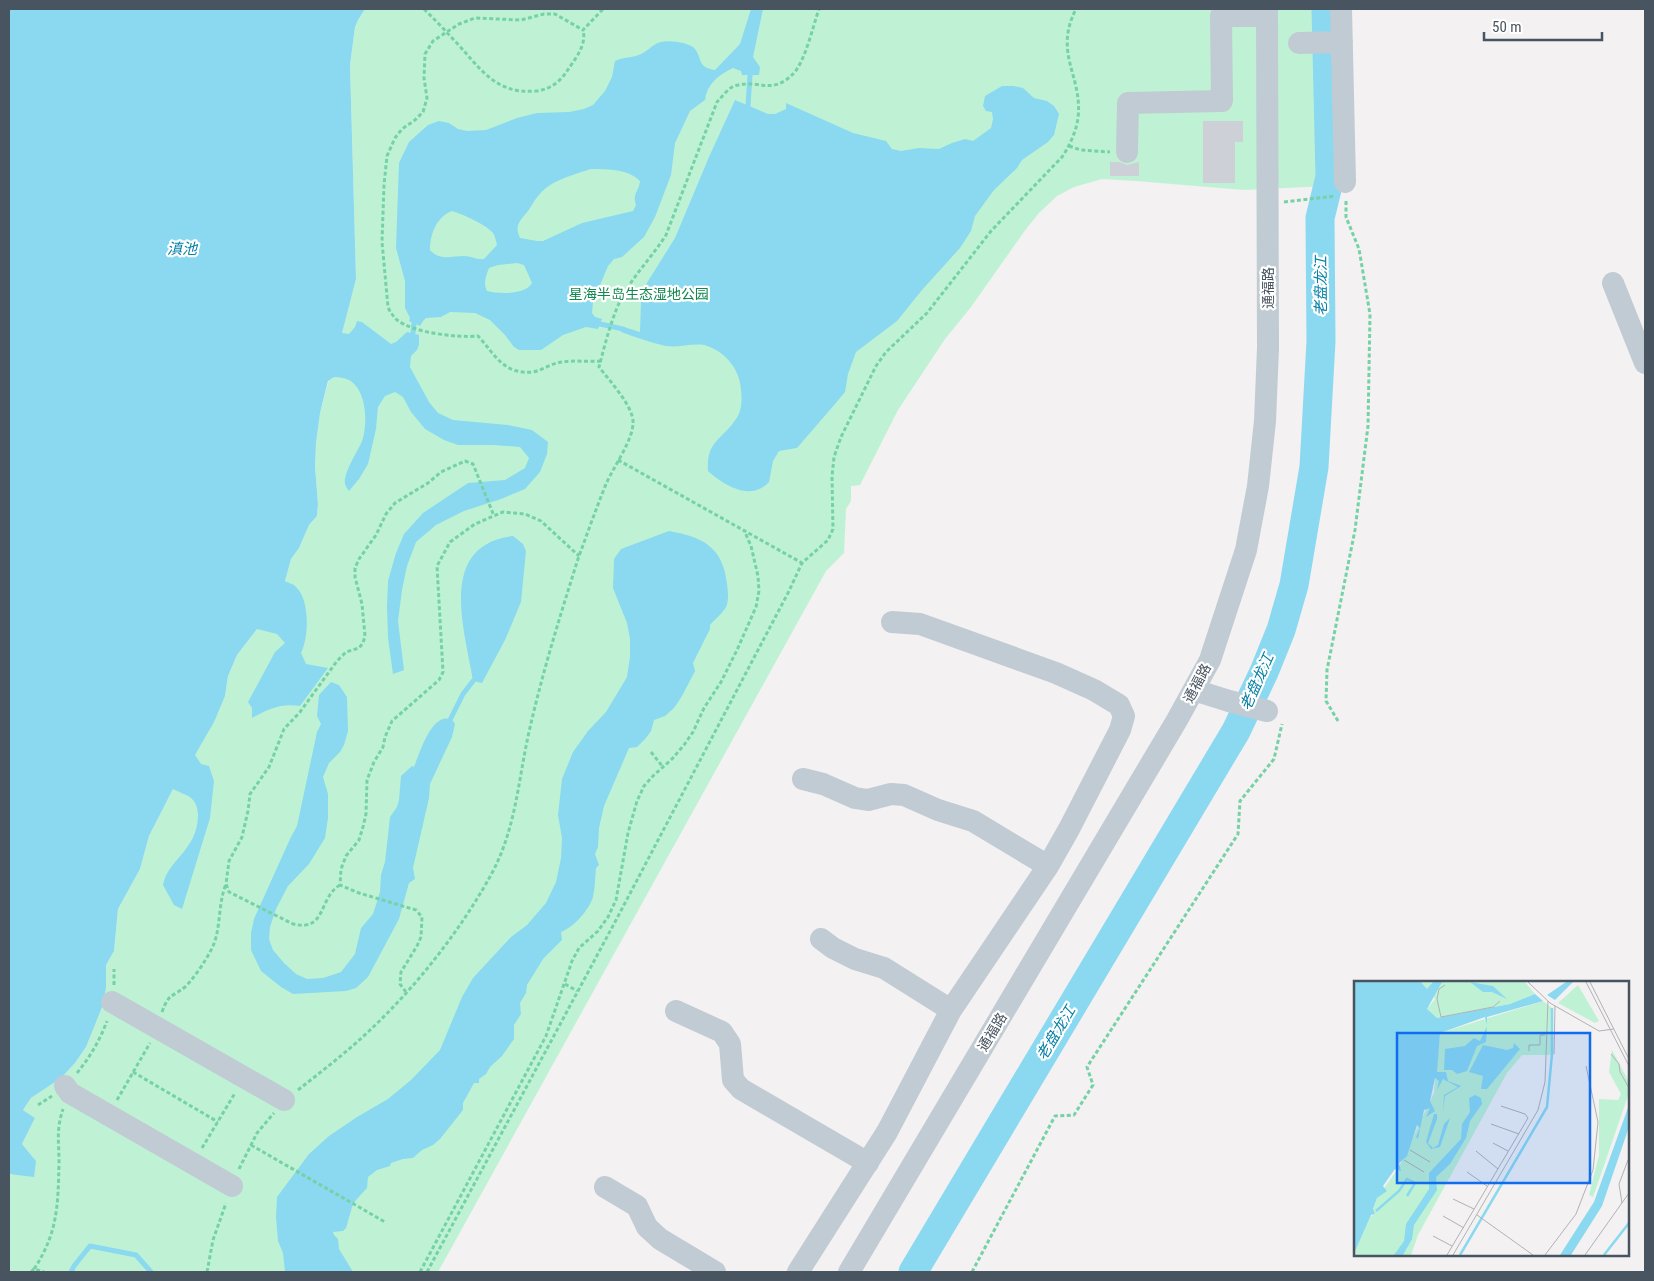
<svg xmlns="http://www.w3.org/2000/svg" width="1654" height="1281" font-family="'Roboto Condensed','Noto Sans SC',sans-serif">
<rect width="100%" height="100%" fill="#f3f1f1"/>
<path fill="#bff2d4" d="M365,9H1326L1330,177L1327,186L1244,190L1136,181L1102,179L1074,187L1057,196L1039,213L1026,229L971,307L945,339L898,410L860,485L851,486V501L846,509L844,553L826,571L438,1272H9V1174L11,1175L36,1161L22,1144L35,1118L23,1110L31,1098L61,1078L75,1063L86,1047L106,988V965L114,951L118,909L140,869L149,836L173,789L225,696L228,676L237,655L257,629L285,581L291,559L299,548L309,525L317,516L318,504L315,467L316,443L320,413L356,279L350,65L355,27L358,20Z"/>
<path fill="#8ad9f0" fill-rule="evenodd" d="M9,9H365L358,20L355,27L350,65L356,279L342,333L349,334L355,327L357,321L362,322L391,344L396,342L407,332L419,335V345L417,350L411,356L410,367L429,402L438,413L453,420L508,425L532,430L548,442L547,454L540,472L525,489L501,499L464,511L436,525L416,542L407,566L402,590L398,621L404,670L393,674L388,638L387,606L388,581L396,553L404,534L423,513L468,483L505,480L525,468L529,458L520,447L493,445H458L444,440L425,429L411,412L403,397L395,392L385,396L378,407L376,429L368,464L359,479L349,491C347,489 346,486 345,484C343,473 358,451 362,441C368,424 367,390 349,380C345,378 339,377 334,377L328,381L320,413L316,443L315,467L318,504L317,516L309,525L299,548L291,559L285,581C288,583 294,584 296,587C310,600 309,637 301,653L306,664L328,668L300,706C281,703 268,709 252,718V708L248,702L275,652L285,643L277,634L257,629L237,655L228,676L225,696L214,722L195,755L201,764L209,766L214,781L210,818L182,909L174,905L163,885C168,859 197,851 198,816C198,809 196,802 191,798C186,794 178,792 173,789L149,836L140,869L118,909L114,951L106,965V988L102,1007L86,1047L75,1063L61,1078L31,1098L23,1110L35,1118L22,1144L36,1161L34,1177L9,1174Z
M751,9H763L753,57L760,67L759,75H742L741,71L733,68C718,75 707,84 705,100L690,111L675,143L671,175L655,217L644,237L622,257L614,259L608,266L593,302L592,313L595,317L602,319L598,329L586,327L563,335L541,350H519L514,347L505,335L490,320L475,313L450,312L441,317L426,318L423,321L420,326L409,321L410,318L405,308V281L396,248L399,163L409,142L428,125L439,121L449,123L458,129L467,131L486,130L517,118L537,113L569,112L584,109L593,105L605,91L612,77L615,61C623,57 633,58 641,54C648,51 652,45 658,43C665,39 690,42 695,49C703,60 697,67 715,70L740,44ZM591,169C608,170 627,168 640,181C639,192 632,193 636,205L633,211L582,223L543,241H537L520,238C514,225 520,221 528,211C532,206 534,200 539,195C551,180 573,175 591,169ZM452,211C462,214 487,225 493,233C495,236 496,241 497,245L484,259C477,260 471,256 464,256C452,256 439,261 430,250C430,235 436,217 452,211ZM517,263L524,265L532,283C526,295 499,294 487,291C483,283 486,276 489,268L498,265Z
M1002,86H1014L1023,88L1034,98L1047,101L1054,106L1059,114L1054,135L1048,142L1022,160L1017,168L994,190L975,216L971,231L960,248L922,290L897,321L856,352L848,374L845,392L835,404L797,448L779,451L773,461L769,482C766,485 763,488 759,489C743,497 720,482 708,471C706,441 722,440 736,419C742,411 742,399 741,390C740,369 725,351 704,345C692,343 678,348 666,346C651,343 636,337 621,332L624,327L640,332L641,302L645,286L675,238L709,157L735,100L768,114H775L786,109V103L853,133L886,141L892,149L901,151L919,148L939,149L952,143L965,139L973,141L991,128L993,119L992,112L986,111L983,106L985,96Z
M669,531C703,537 723,547 727,584C728,591 729,601 726,607C722,614 715,619 710,625V629L693,663L695,671L682,696L674,708L665,716L654,720L651,731L646,738L637,747L629,748L604,806L599,828L598,847L595,854L599,865L596,868C595,878 595,888 593,897C589,910 574,927 561,932L562,940L543,959L527,985L526,993L520,1003L521,1014L514,1025V1039L502,1056L490,1067L486,1074L479,1079V1083H474L463,1103V1110L440,1139L433,1145L422,1150L413,1158L403,1159L391,1163L390,1166L377,1170L368,1177L367,1188L356,1200L352,1207L346,1228L343,1231L333,1232L334,1235L338,1239L339,1249L353,1272H285L283,1253L278,1241L276,1217L277,1197L309,1154L329,1136L357,1117L388,1099L411,1080L440,1050L462,997L473,978L511,937L527,925L546,903L556,882L561,858L562,838L558,815L562,779L573,752L588,731L606,712L627,677L630,657V639L627,623L613,588L614,559L621,549Z
M513,536L523,544L526,551L521,602L505,640L482,683L473,681C465,631 436,545 513,536Z
M331,682L339,685L347,697L348,731L344,745L340,752L329,763L323,777L328,794V818L325,838L309,864L288,886L276,909L270,927L269,939L273,950L284,963L296,974L307,979L323,978L341,972L355,954L361,928L373,914L380,892L381,875L385,862L390,817L397,807L399,800L401,776L412,766L414,767C419,754 429,723 443,719C445,718 448,719 451,718L455,724L452,737L430,784L429,798L413,868L415,879L409,883L399,919L368,977L356,988L346,991L293,994L281,987L261,971L251,950V933L254,919L290,839L297,826L317,732L321,724L317,716L319,695Z"/>
<g fill="none" stroke-linecap="round" stroke-linejoin="round">
<path stroke="#8ad9f0" stroke-width="5" d="M748,106L750,75
M600,324L623,329
M413,333L414,323
M451,718L463,694L473,681
M71,1272L74,1266L90,1246L136,1255L151,1272"/>
<path stroke="#8ad9f0" stroke-width="29" d="M913,1272L1236,731L1264,672L1281,630L1294,585L1314,467L1321,341L1320,218L1330,177L1326,9"/>
</g>
<path fill="#cdd0d6" d="M1203,121H1243V142H1235V183H1203Z
M1110,162H1119L1127,165L1139,162V176H1110Z"/>
<g fill="none" stroke-linecap="round" stroke-linejoin="round">
<path stroke="#75d2a6" stroke-width="3" stroke-dasharray="4 2.5" stroke-linecap="butt" d="M424,9C434,19 444,29 453,39C479,66 494,95 536,91C549,90 560,82 567,71C575,59 587,45 583,30
M1069,146L1081,150L1110,152
M1284,202L1335,196
M601,361C588,362 574,360 562,362C552,363 543,370 533,372C503,375 495,354 478,336C458,338 414,333 397,320C393,316 390,312 388,307L382,242L384,185L387,156L395,138L402,129L415,120L423,112L427,98L424,78L425,54L433,41L459,24L475,18L521,20L544,14H555L583,30L603,9
M618,460L802,563
M1338,721L1326,701L1327,670L1355,530L1368,426L1370,314L1359,249L1346,217V199
M651,752L663,767
M340,885C318,898 327,932 293,924L229,892L226,884L229,861L242,837L248,811L250,794L269,767L284,729L300,712L337,661L346,652L359,648L363,643L365,636L362,604L355,577V568L359,559L376,535L386,514L395,503L428,483L441,472L465,461L473,464L494,516
M565,984L577,991
M114,985V969
M406,992L400,984L401,972L417,946L421,937L422,917L416,910L359,893L340,885L341,869L346,856L359,840L363,827L366,814L367,780L374,762L383,747L385,737L392,721L439,680L443,672L437,566L450,542L475,524L503,512L525,514L541,521L579,556
M162,1012C169,993 171,998 185,987C192,981 206,960 210,952C222,932 217,906 226,884
M133,1072L218,1122
M77,1073C90,1057 100,1040 107,1021
M298,1090C322,1071 347,1052 369,1031C416,987 461,930 492,873C516,828 518,781 529,732C542,674 560,616 578,559C587,534 596,509 606,484C613,468 633,440 633,423C634,407 609,380 599,367C605,344 611,320 621,299C633,276 652,257 666,235L717,102C723,96 729,86 738,85C760,80 772,95 793,74C805,62 813,26 819,9
M117,1100L150,1043
M38,1105L52,1096
M251,1145L385,1222
M202,1148L235,1093
M239,1169L257,1133L274,1113
M34,1269C58,1233 58,1205 59,1162C59,1141 56,1130 63,1109
M31,1272L34,1269L44,1272
M207,1272L213,1240L226,1203
M420,1272L546,1036L572,961L579,948L598,931L608,917L616,900L628,833L637,801L644,786L654,775L672,759L684,745L693,732L704,708L721,682L737,650L756,607L759,591L758,576L751,546L744,530
M427,1272L615,922L788,593L802,563L828,540L833,529L832,477L834,457L841,437L876,366L886,352L927,313L991,231L1062,157C1070,145 1076,132 1078,118C1083,76 1053,54 1076,9
M972,1272L1055,1116L1074,1115L1093,1085L1087,1067L1238,834L1240,801L1274,759L1282,724"/>
<path stroke="#c1cbd3" stroke-width="22" d="M1341,9L1345,182
M1299,43L1342,42
M1127,152L1128,103L1222,101L1221,16H1267
M1613,283L1645,363
M1194,690L1229,701L1267,711
M803,779L823,784L855,798L868,800L891,794L904,795L938,810L973,821L1048,866
M821,939L833,948L855,959L884,968L951,1010
M112,1002L284,1100
M676,1011L722,1032L730,1044L733,1080L741,1089L868,1163
M65,1086L70,1093L232,1186
M605,1187L637,1206L647,1227L660,1239L715,1272
M798,1272L887,1132L951,1010L1048,866L1069,829L1120,730L1124,716L1119,705L1094,690L1056,673L920,624L892,622
M849,1272L1177,720L1210,660L1246,550L1258,486L1265,421L1268,348L1267,9"/>
</g>
<g text-anchor="middle" stroke-width="4.5" stroke-linejoin="round" paint-order="stroke">
<g font-size="14" fill="#485460" stroke="#fff">
<text transform="translate(1268 288) rotate(-90)" y="5">通福路</text>
<text transform="translate(1197 683) rotate(-62)" y="5">通福路</text>
<text transform="translate(992 1032) rotate(-59)" y="5">通福路</text>
</g>
<g font-size="14" fill="#13864f" stroke="#fff">
<text x="639" y="299">星海半岛生态湿地公园</text>
</g>
<g font-size="15" font-style="italic" fill="#0780a5" stroke="#fff">
<text x="182" y="254">滇池</text>
<text transform="translate(1321 286) rotate(-90)" y="5">老盘龙江</text>
<text transform="translate(1257 682) rotate(-66)" y="5">老盘龙江</text>
<text transform="translate(1056 1033) rotate(-59)" y="5">老盘龙江</text>
</g>
</g>
<g transform="translate(1354 981)">
<rect width="275" height="275" fill="#f3f1f1"/>
<path d="M67,1H171L181,13L156,23L83,37L74,32L73,28L81,18ZM224,4L245,40L241,42L204,22ZM189,20L198,27V74H168L153,92L64,254L57,274H0L16,236L21,233L19,229L23,217L45,186L80,112L86,52ZM258,69L275,101V112L239,216L235,214L245,174V118L264,119L267,113L255,91Z" fill="#bff2d4"/>
<path d="M0,1H67L73,8L79,1H88L73,28L83,37L156,23L181,13L189,20L133,36V44L131,36L86,52L83,91H92L94,100L107,105L91,115L89,131L90,114L104,106L89,98L83,109L85,100L81,97L76,120L81,130L72,136L76,127L70,129L64,158L62,156L66,147L63,144L53,175L45,182L47,190L41,188L29,205L33,210L23,217L19,228L21,233L17,234L0,273ZM116,1L139,5L153,18L138,11H129ZM212,1H219L201,19L193,14ZM133,45L132,61L123,65L113,90L103,93L98,89H90L91,68L111,65L120,57L126,60ZM160,62L166,68L133,108H127L129,95L115,91L129,64L153,69L159,67ZM121,114L127,117L128,123L116,140L112,157L96,183L82,196L83,209L60,244L58,258L49,274H40L50,260L52,243L75,208V192L107,158L108,143L116,131L115,117ZM275,124V146L248,225L217,274H206L240,221ZM80,133H83V138L74,162L79,167L84,164L90,143L96,137L86,166L77,168L72,161Z" fill="#8ad9f0"/>
<path fill="none" stroke="#8ad9f0" stroke-width="2.5" d="M22,230L45,210L53,198L61,202L53,215M106,274L193,126L198,73V27M250,274L275,242"/>
<path fill="none" stroke="#afb2b7" stroke-width="1" d="M174,1L196,22L245,50L260,48M232,1L275,85M236,1L275,78M91,4L85,8L83,18L87,36L139,26L146,20M175,70V64H186V54H191M200,73L201,25M257,73L265,83L266,91L275,107M137,143L165,153M139,162L154,170M56,169L76,181M122,170L144,188M50,179L70,191M113,191L133,205M99,218L120,228M268,222L265,203L274,179M123,234L179,274M89,235L110,247M79,255L98,265M93,274L174,137L171,133L147,125M99,274L184,129L191,101L194,20M191,274L222,233L239,189L244,141L232,85M231,274L275,212"/>
<path fill="#116ced" fill-opacity="0.15" stroke="#116ced" stroke-width="2.5" d="M43,52H236V202H43Z"/>
<rect width="275" height="275" fill="none" stroke="#485460" stroke-width="2.5"/>
</g>
<rect width="1654" height="1281" fill="none" stroke="#485460" stroke-width="20"/>
<path d="M1484 32v8h118v-8" fill="none" stroke="#485460" stroke-width="2.5"/>
<text x="1492" y="32" font-size="15" fill="#485460" stroke="#ffffff" stroke-width="4" paint-order="stroke">50 m</text>
</svg>
